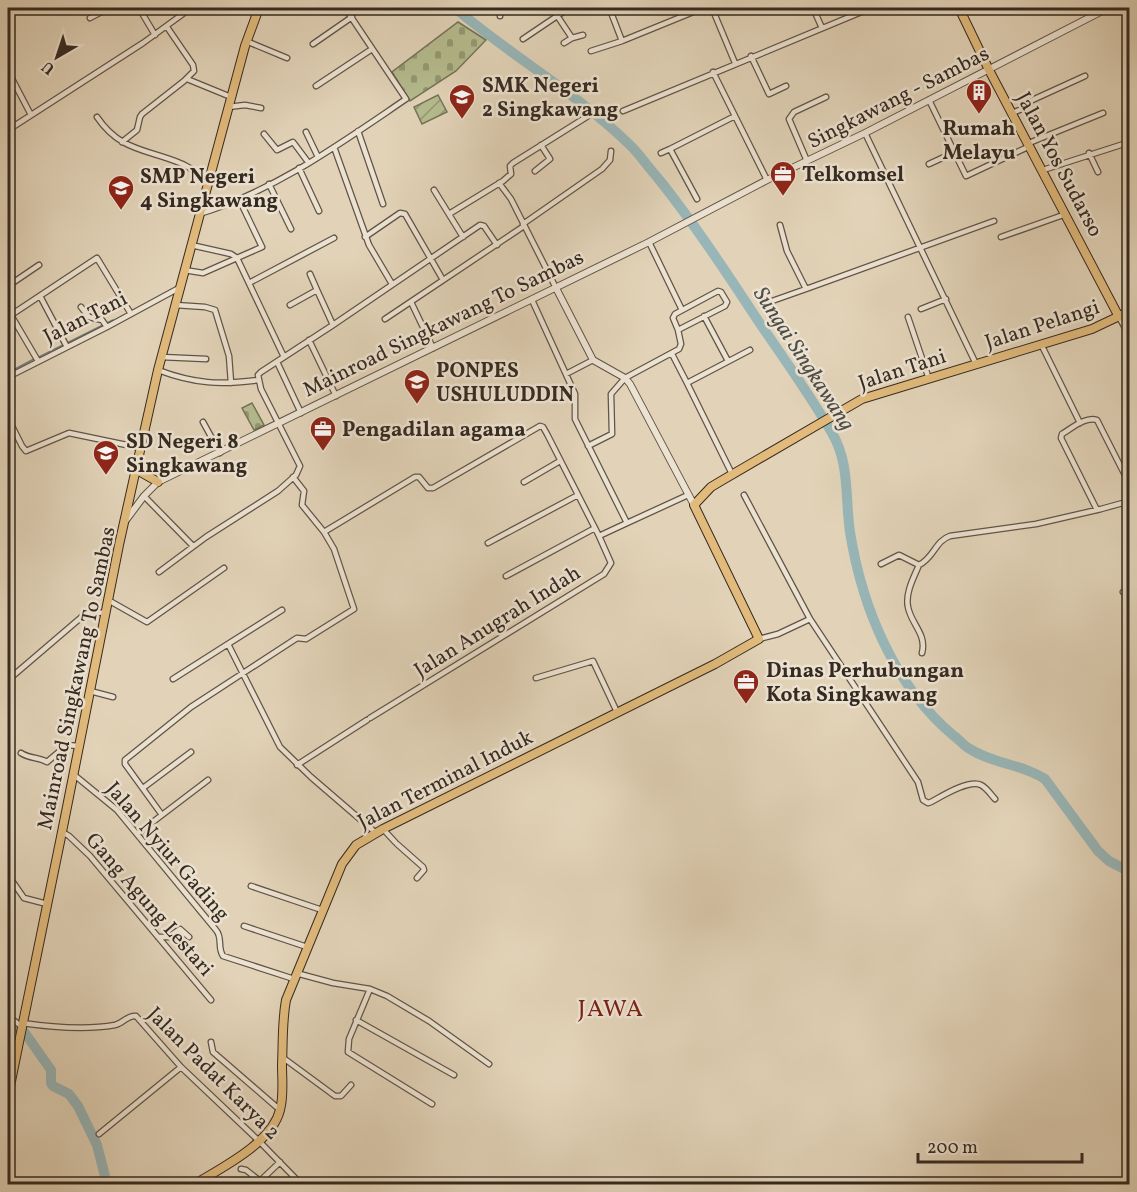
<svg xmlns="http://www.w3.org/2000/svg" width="1137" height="1192" font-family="Vollkorn,serif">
<defs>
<pattern id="cemetery-stones" width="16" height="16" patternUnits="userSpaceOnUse" patternTransform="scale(1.5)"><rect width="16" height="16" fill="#b5bc8e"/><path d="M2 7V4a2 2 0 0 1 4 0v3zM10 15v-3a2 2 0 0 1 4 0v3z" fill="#949974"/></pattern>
<pattern id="garden-furrows" width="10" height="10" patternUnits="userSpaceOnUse" patternTransform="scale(1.5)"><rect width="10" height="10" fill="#b5bc8e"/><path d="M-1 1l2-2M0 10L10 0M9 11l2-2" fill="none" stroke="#949974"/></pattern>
</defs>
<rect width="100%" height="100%" fill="#e2d3b8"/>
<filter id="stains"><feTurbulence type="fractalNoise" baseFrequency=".00333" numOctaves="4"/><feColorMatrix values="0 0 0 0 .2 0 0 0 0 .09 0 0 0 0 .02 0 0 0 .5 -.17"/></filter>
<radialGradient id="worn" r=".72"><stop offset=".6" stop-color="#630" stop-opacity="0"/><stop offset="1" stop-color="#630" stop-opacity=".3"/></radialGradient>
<path fill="url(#cemetery-stones)" stroke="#757358" stroke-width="1.5" d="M458,22L486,40L456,71L410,101L392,72Z
M252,403L264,425L254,430L242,408Z"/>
<path fill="url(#garden-furrows)" stroke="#757358" stroke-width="1.5" d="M438,95L447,112L422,124L414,107Z"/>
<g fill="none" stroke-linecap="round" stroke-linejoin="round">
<path stroke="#707e7c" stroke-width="1.5" d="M39,357L113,320
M15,369L34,359"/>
<path stroke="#98b6b8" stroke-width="10" d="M455,8C511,56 577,93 631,146C640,155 648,167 657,177C691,219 721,264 751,310C778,351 808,391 832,433C850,463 845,499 850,532C862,608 895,687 954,736C960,740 964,746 970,749C993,764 1022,764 1045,779L1098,851L1109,861L1130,872
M8,1020L25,1033L51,1070V1083L53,1086L69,1094L78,1106L97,1145L107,1184"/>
<g stroke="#605447" stroke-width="7">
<path id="minor" d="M139,8L155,35
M552,8L572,38L583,35
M618,8L614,9L612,15L622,41
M712,8L735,63
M813,8L822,28
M500,16V8
M90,18L109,8
M523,39L569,8
M1130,39V45
M246,41L287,58
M564,43L572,38
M313,44L352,17
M591,51L622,41L703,8
M751,56L769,94L786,86
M8,71L31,115
M713,72L767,180
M187,79L231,97
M316,86L372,49
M929,100L966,176L1030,146
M228,107L245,105L261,108
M623,111L871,8
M1012,113L1022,109L1028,102L1085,76
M97,117C120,151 146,149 180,163C191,167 198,175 209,179
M8,130L143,43L191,8
M358,131L383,204
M306,132L318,157
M865,133L976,364
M264,134L277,150L293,142L308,162
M122,142L137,130L140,117L142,114L184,81L194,71L193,65L167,27
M1029,143L1103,113
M334,147L369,245L392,284
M661,153L670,149
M1089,153L1098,172
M807,161L789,119L794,112L826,97
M929,164L955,152
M299,168L319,211
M1043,170L1130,142
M535,171L550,159L541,145
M499,183L511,199L556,288
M269,184L291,229
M434,190L463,237
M697,199L670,149L735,116
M199,214C275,191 341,143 406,99L345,8
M449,214L503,181L511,174L510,166L513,163L588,116
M523,224L602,169L610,160L611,151
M780,225L787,251L806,289L994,221
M365,237L400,213L405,214L443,280
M1001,237L1066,214
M649,242L682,310
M191,245L231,254L237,258L262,247L239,199
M184,270L203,273L237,258L284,357
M310,274L317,290
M249,283L334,238
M8,286L39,265
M40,296L67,347
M532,300L575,394V419L627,523L688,495
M772,301L806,289
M411,302L433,348
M175,305L205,307L215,310L229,356L231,383
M290,305L317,290L333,325
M81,307L89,317L102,320L107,327
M921,309L946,299
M8,310L38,361
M11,315L97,258L131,314
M704,316L728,361
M908,317L929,379
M1119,317L1130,337
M385,319L524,226
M309,340L336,396
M1041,344L1080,423
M672,354L687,383L750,350
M161,357L206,359
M8,362L14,373
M278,364L301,413
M158,370C195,384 220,385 259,380
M566,374L593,360
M8,377L107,327L179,288
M687,383L732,474
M8,418L22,446L26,451L69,433L141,448
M203,422L220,453
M588,446L612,434L611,394L625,378L679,349L681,344L678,330L725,306L727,302L721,292L718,291L675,314L673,318L678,330
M524,482L560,461
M744,495L810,619
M144,496L193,546
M1097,510L1061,438L1062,434C1072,428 1086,416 1097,420L1130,485
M324,532L415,477H419L428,488H433L540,426L543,427L547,434L599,536L627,523
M488,543L578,495
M881,564L899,555L919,565C934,558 935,541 950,536L1036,524L1101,509L1130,501
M919,565C914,577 905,593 908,607C911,624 927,634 922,653
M159,572L206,537L278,491L296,475L300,466L261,389L258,375L261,372L333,325L480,225L484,226L497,245
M506,576L595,528
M1123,592L1130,599
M108,600L147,622L224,568
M759,639L778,634L810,619L918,782L923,800L928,803L931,802C942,796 969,779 981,785C987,788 991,795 995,799
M228,644L282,610
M536,678L593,661L617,712
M173,679L228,644L280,747L311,777L376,833
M8,680L84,615L91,612L105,613
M90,691L113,697
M370,718L604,574L611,563L599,536
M21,753C30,759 39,757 47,762L67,745L78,746
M297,765L367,720
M73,774L117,810L216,930C223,938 217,947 223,956L294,979
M143,788L191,752
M162,815L125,764V760L191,707L297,638L306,639L354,609L334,549L324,532L302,505L304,491L293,477
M383,829L395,842
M62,832L69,836L90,856L211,1000
M137,834L208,780
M397,844L423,867L424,870L417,878
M8,875L24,898L47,904
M251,886L322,910
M244,926L307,947
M158,937H168L180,929L189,937
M296,973L333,983L370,989L387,996L429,1021L489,1064
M370,989L349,1039L348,1052L432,1104
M8,1016L21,1026
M356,1020L454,1075
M22,1023C50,1027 87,1030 115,1025C124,1023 127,1015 136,1016L181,1067L259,1141L301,1184
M211,1042L213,1052L280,1110
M282,1057L335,1096H341L351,1085
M99,1134L181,1067
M241,1169L246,1170L260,1181L280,1162"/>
</g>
<g stroke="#605447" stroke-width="8">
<path id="tertiary" d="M556,288L593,360L625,378L630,384L694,505
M126,520L144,496L158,482L649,242L767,180L865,133L1108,8"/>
</g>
<g stroke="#352a21" stroke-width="10">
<path id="primary" d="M959,8L989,70L1119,317
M137,470L158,482
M8,1096L62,832L119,545L158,370L245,46L259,8"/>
</g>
<g stroke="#352a21" stroke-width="10">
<path id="trunk" d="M195,1184C221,1168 272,1143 280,1110C284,1096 282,1079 282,1065C283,1043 282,1022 286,1000L342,864L356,845L383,829L715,664L759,639L694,505L711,487L721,481L862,399L1092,329L1130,311"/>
</g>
<use href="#minor" stroke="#ece2d1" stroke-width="4.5"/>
<use href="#tertiary" stroke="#ece2d1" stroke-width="6"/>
<use href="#primary" stroke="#e1ba7c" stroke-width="8"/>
<use href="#trunk" stroke="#e1ba7c" stroke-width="8"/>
</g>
<defs>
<g id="building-pin" transform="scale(1.35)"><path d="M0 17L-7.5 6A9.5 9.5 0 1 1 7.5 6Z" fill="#8f2418" stroke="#ece2d1"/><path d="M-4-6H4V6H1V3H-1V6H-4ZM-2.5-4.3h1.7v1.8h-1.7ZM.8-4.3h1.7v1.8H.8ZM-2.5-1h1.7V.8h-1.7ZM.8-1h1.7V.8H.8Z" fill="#fff"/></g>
<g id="school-pin" transform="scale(1.35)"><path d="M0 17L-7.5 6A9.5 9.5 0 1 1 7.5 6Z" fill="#8f2418" stroke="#ece2d1"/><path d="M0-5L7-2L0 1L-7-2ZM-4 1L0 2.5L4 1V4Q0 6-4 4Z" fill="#fff"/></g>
<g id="office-pin" transform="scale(1.35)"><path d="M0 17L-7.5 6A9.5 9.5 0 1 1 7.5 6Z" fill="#8f2418" stroke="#ece2d1"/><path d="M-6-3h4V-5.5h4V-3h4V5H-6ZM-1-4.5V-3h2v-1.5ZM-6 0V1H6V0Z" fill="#fff"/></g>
</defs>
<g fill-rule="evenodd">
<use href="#building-pin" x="979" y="92"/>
<use href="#school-pin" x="462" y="97"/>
<use href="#office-pin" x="783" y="174"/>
<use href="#school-pin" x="121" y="188"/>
<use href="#school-pin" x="417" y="382"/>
<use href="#office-pin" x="323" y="429"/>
<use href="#school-pin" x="106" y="453"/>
<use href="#office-pin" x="746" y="682"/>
</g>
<g text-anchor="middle" stroke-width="5" stroke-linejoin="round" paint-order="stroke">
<g font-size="21" font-weight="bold" fill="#352a21" stroke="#ece2d1" text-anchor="start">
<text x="482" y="92">SMK Negeri<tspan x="482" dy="24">2 Singkawang</tspan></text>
<text x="979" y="135" text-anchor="middle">Rumah<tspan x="979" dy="24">Melayu</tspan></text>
<text x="802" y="181">Telkomsel</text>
<text x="140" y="183">SMP Negeri<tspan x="140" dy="24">4 Singkawang</tspan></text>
<text x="436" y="377">PONPES<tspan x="436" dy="24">USHULUDDIN</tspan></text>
<text x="342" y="436">Pengadilan agama</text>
<text x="126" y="448">SD Negeri 8<tspan x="126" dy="24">Singkawang</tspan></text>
<text x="766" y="677">Dinas Perhubungan<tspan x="766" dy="24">Kota Singkawang</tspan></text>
</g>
<g font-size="21" fill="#352a21" stroke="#ece2d1">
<text transform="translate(898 97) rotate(-27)" y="7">Singkawang - Sambas</text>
<text transform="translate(1060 164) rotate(62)" y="7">Jalan Yos Sudarso</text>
<text transform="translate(85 317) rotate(-27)" y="7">Jalan Tani</text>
<text transform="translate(443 323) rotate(-26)" y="7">Mainroad Singkawang To Sambas</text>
<text transform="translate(1042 324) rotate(-18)" y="7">Jalan Pelangi</text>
<text transform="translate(902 369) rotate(-18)" y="7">Jalan Tani</text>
<text transform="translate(497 621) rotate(-32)" y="7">Jalan Anugrah Indah</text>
<text transform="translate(76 678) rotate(-78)" y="7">Mainroad Singkawang To Sambas</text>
<text transform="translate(445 779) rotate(-27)" y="7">Jalan Terminal Induk</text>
<text transform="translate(168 851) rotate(49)" y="7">Jalan Nyiur Gading</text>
<text transform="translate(150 904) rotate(49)" y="7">Gang Agung Lestari</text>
<text transform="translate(214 1073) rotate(45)" y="7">Jalan Padat Karya 2</text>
</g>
<g font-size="22" font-style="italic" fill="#4e4d47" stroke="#ece2d1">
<text transform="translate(805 358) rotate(57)" y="8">Sungai Singkawang</text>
</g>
<g font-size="24" letter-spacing="1.5" fill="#7a1f14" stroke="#ece2d1">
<text x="611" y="1016">JAWA</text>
</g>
</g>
<rect width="1137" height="1192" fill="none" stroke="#e2d3b8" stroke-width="30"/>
<rect x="9" y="9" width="1119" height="1174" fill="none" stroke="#352a21" stroke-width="3"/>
<rect x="15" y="15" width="1107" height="1162" fill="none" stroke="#352a21" stroke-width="1.5"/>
<g transform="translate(57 57) rotate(219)" stroke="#ece2d1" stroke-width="4.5" paint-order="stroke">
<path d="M0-4.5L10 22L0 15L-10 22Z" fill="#352a21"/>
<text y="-9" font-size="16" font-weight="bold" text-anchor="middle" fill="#352a21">U</text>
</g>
<path d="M918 1153v9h164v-9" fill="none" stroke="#352a21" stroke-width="3"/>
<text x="927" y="1153" font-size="18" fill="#352a21" stroke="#ece2d1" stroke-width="4.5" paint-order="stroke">200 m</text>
<rect width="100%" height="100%" filter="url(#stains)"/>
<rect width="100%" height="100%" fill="url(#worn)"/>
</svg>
